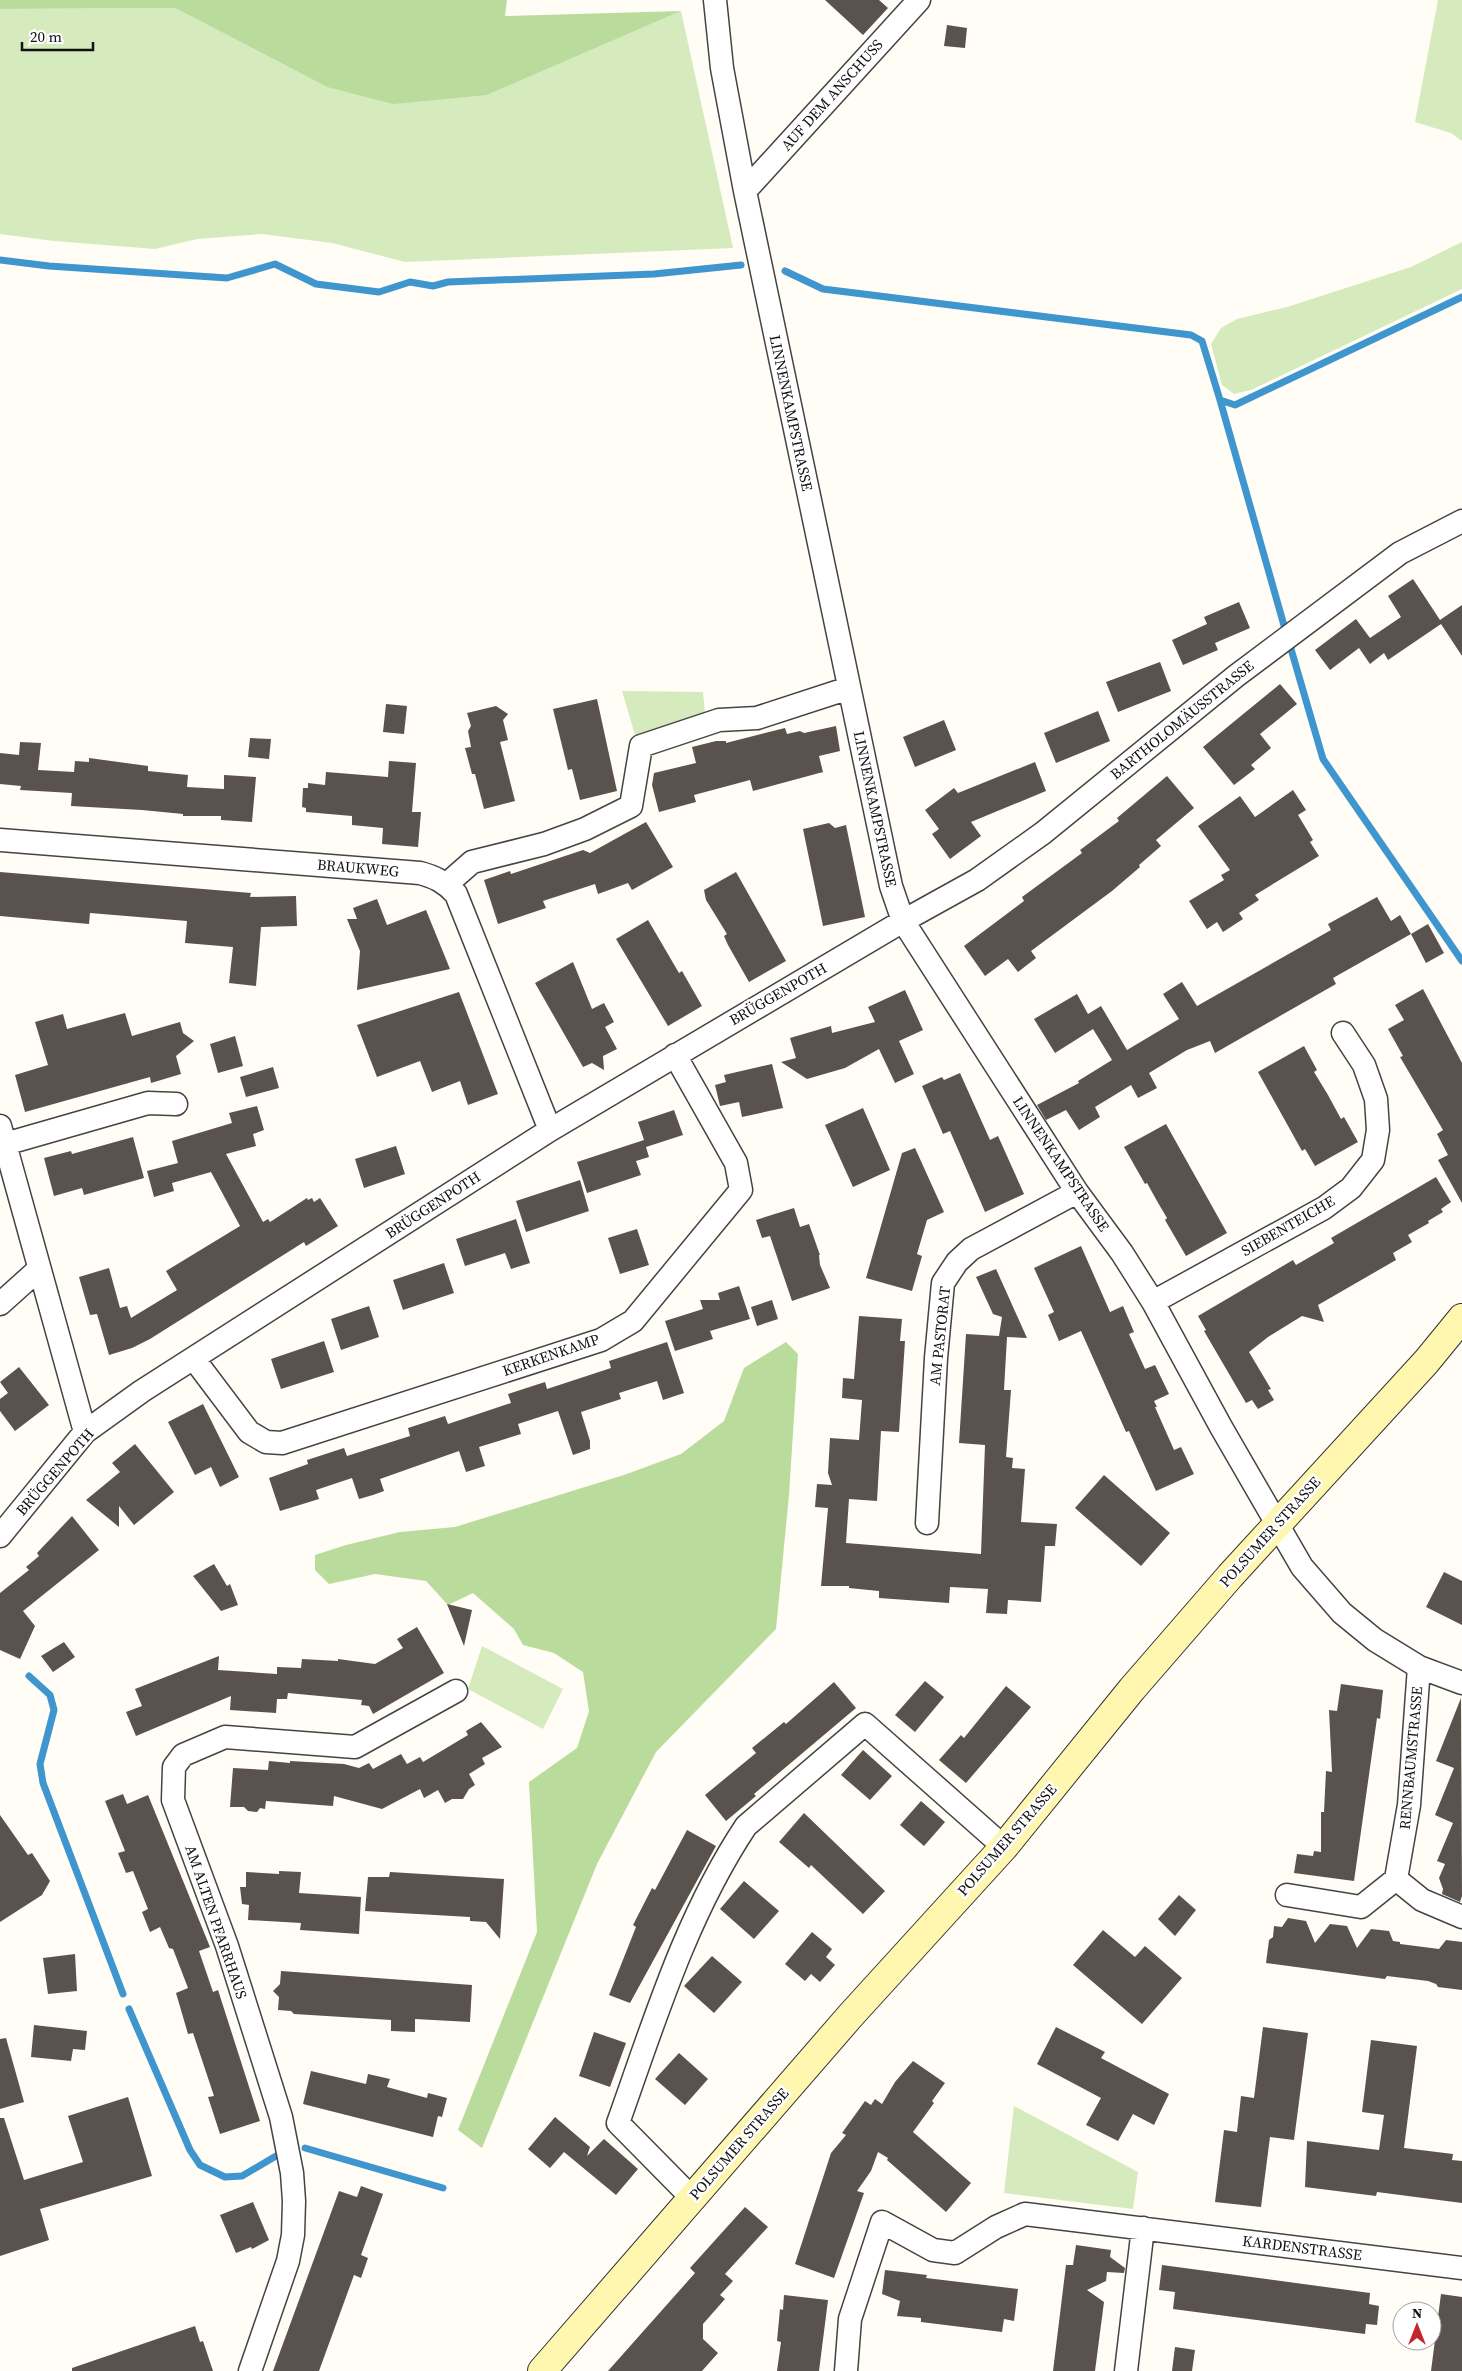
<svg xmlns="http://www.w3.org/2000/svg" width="1462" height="2371" font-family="'Source Serif 4',serif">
<rect width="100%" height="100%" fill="#fffdf5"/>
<path fill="#d5ebbd" d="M1438,0H1462V141L1451,133L1415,122Z
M175,8L327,87L487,95L681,11L733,248L405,262L332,243L262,234L197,239L155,249L54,241L0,234V9Z
M1462,242V289L1251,390L1234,394L1222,385L1211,344L1221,328L1237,319L1287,307L1411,267Z
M622,691L703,692L705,714L635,735Z
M482,1646L563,1689L543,1729L468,1689Z
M1014,2106L1138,2172L1133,2209L1004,2193Z"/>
<path fill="#b9dc9c" d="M0,0H507L505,16L681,11L487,95L393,104L327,87L175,8L0,9Z
M786,1342L798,1354L789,1495L776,1629L656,1752L597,1864L482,2148L458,2130L537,1932L529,1782L577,1748L589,1711L583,1672L554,1653L523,1645L514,1629L473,1593L448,1605L426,1581L375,1574L329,1584L315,1570V1555L346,1545L400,1532L455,1527L624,1475L681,1454L724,1421L744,1368Z"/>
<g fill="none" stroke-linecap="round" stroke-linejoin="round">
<path stroke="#3f96cf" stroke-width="7" d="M0,260L49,266L227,278L275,264L316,284L379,292L410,282L433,286L448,282L654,274L741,265
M785,271L823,289L1191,335L1202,341L1220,400L1235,405L1462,297
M1220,400L1285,629
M1291,649L1323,759L1462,961
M29,1676L50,1695L54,1710L40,1764L43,1783L123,1994
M129,2009L190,2150L200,2165L225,2177L242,2176L276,2156
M305,2148L443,2188"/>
</g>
<path fill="#5a524d" d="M825,0H879L888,8L863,35Z
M947,25L967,28L965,48L944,46Z
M1413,579L1440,620L1462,605V656L1441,624L1388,660L1384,653L1370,664L1359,648L1330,670L1315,650L1356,619L1370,638L1401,617L1388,596Z
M1239,602L1250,628L1215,643L1218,650L1183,665L1172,640L1207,624L1204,617Z
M1160,662L1171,691L1118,712L1106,682Z
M1280,684L1297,704L1260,734L1271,748L1251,765L1255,769L1234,785L1203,747Z
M597,699L617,791L580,800L572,769L568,770L553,709Z
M386,704L407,706L404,734L383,732Z
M496,706L508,714L503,720L508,740L500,742L515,801L484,809L475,774H472L465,748L471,747L468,731L471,726L467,713Z
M1098,711L1110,741L1056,763L1044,733Z
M944,720L956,750L915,767L903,737Z
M836,726L840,751L819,756L823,772L753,791L750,780L694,795L696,802L659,812L652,785L654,773L696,763L692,747L716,741H726V743L785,728L787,734L800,731L804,733Z
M250,738L271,739L269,759L248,757Z
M20,742L41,743L38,770L74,772L75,761L89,762V758L148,766V771L188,775L187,787L224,789V775L256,777L252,822L221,820V816H183V814L142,810L71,806L72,793L20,790L21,786L0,784V753L19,755Z
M389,761L416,763L412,812H421L418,847L382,844L383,828L352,825V816L306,812V808L302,807L303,788H308V783L325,785L326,772L388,777Z
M1035,762L1046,791L971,822L981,836L950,859L932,834L939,829L925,810L954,788L958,793Z
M1167,776L1194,808L1156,840L1161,846L1139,865L1140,867L1112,891L1031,951L1036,958L1018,972L1008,959L985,976L964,946L1024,901L1022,897L1082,853L1080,850L1119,821L1117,818Z
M1293,790L1306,810L1298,815L1313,840L1310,842L1319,856L1255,895L1259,900L1239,913L1243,919L1223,932L1217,922L1207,929L1189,901L1224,880L1221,875L1230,870L1198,826L1240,796L1255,817Z
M646,822L673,867L632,890L628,883L598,894L595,884L543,901L546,908L498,924L484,880L510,871L511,874L583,850L590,853Z
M829,823L835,828L846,825L865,917L823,926L803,829Z
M0,872L251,893L250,897L296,896L297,926L261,927L256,986L229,983L233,947L185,943L187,921L90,913L89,924L0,916Z
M736,872L786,961L749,982L728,945L724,936L727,934L706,900L704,890Z
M1377,897L1391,921L1400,915L1411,934L1428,924L1444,953L1426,963L1411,934L1333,978L1336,984L1215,1053L1210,1041L1187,1050L1149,1073L1157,1088L1138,1098L1131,1085L1095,1107L1100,1117L1079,1130L1066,1110L1046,1120L1037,1105L1079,1083L1078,1081L1112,1060L1093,1029L1055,1053L1034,1019L1077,994L1088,1014L1101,1006L1127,1050L1179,1019L1163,994L1182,982L1197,1006L1331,930L1328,924Z
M377,899L387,925L426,910L450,969L357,990L360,951L347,919H357L353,908Z
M648,920L679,973L682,971L702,1006L668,1026L616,939Z
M573,962L592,1009L604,1003L614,1022L605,1027L617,1049L603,1056L604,1070L592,1063L583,1067L535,983Z
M1423,989L1462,1063V1203L1438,1160L1448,1155L1437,1134L1443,1130L1400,1057L1403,1056L1388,1029L1404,1020L1395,1005Z
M905,990L923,1030L899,1041L914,1074L895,1083L879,1049L845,1068L807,1079L781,1062L796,1058L790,1038L831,1026L832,1033L875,1022L868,1007Z
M459,992L498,1094L468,1105L460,1081L432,1092L420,1061L377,1077L357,1025Z
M125,1013L132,1036L180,1022L183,1033L194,1041L176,1056L181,1074L151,1083L150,1077L25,1112L15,1075L48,1065L35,1022L63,1014L67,1029Z
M235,1036L243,1066L218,1073L210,1044Z
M1304,1046L1317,1070L1314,1072L1328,1095L1341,1119L1344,1117L1358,1142L1315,1166L1305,1149L1302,1151L1258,1072Z
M772,1064L783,1108L742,1117L739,1102L720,1106L715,1085L726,1082L724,1075Z
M273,1067L279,1088L246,1097L240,1077Z
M960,1073L990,1140L998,1136L1024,1194L985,1212L950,1131L943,1134L922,1086L942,1077L944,1080Z
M257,1106L264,1130L253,1134L256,1146L226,1154L263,1222L268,1219L270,1222L307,1198L308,1200L312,1198L314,1202L320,1198L338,1226L306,1246L304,1242L150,1339L132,1348L109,1355L97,1314L90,1315L79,1277L109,1268L120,1308L127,1306L131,1318L177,1290L166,1271L240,1226L211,1172L172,1183L174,1191L154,1197L147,1171L178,1163L172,1141L232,1123L229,1113Z
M863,1108L890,1170L853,1187L825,1125Z
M674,1110L683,1135L646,1147L649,1157L636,1161L641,1175L587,1193L577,1162L644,1140L638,1122Z
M1166,1124L1227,1233L1186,1256L1165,1220L1167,1218L1157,1201L1147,1183L1145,1184L1124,1147Z
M133,1137L144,1178L84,1195L82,1188L54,1196L44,1158L71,1151L72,1154Z
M396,1146L405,1174L364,1188L355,1159Z
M915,1148L944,1212L927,1220L917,1254L922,1256L912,1291L866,1278L902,1153Z
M1436,1177L1451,1202L1441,1209L1443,1212L1428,1221L1429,1223L1408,1235L1412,1242L1393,1253L1396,1260L1318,1305L1324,1322L1302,1316L1268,1337L1249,1352L1271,1389L1268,1390L1274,1400L1258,1409L1252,1400L1246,1403L1204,1331L1206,1330L1198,1316L1293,1260L1296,1265L1334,1243L1331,1238Z
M580,1180L589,1211L526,1232L516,1201Z
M794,1208L800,1227L809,1224L820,1255H819L820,1265L830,1288L792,1301L770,1236L762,1238L756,1220Z
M516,1219L530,1263L511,1269L505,1253L465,1266L456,1239Z
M637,1229L649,1265L620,1274L608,1238Z
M1081,1246L1110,1312L1123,1306L1134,1332L1129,1334L1145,1369L1155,1365L1169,1394L1154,1401L1157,1407H1155L1174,1450L1181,1447L1194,1474L1156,1491L1129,1431L1126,1432L1081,1331L1059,1341L1048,1315L1054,1312L1034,1268Z
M444,1263L454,1293L403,1310L393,1280Z
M996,1269L1027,1338L1007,1337L1004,1390H1011L1006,1457L1013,1458L1012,1468L1025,1469L1021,1522L1057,1524L1055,1546H1045L1041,1602L1008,1600L1007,1614L986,1613L988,1589L950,1587L949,1603L879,1598V1591L849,1588V1586H821L828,1508L815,1507L817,1484L832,1485L828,1473L830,1438L859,1440L862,1400L842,1398L843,1378L854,1379L859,1316L902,1319L900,1341H905L899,1432L881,1431L877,1501L849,1499L846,1543L981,1554L985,1445L959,1443L966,1334L999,1336L1002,1317L993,1314L976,1277Z
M739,1286L750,1319L710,1331L713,1339L675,1351L665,1321L703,1309L700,1300H720L718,1293Z
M772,1300L778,1319L757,1326L751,1307Z
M369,1306L379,1337L341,1350L331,1319Z
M324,1341L334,1372L281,1389L271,1359Z
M667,1342L684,1393L663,1400L657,1381L619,1393L621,1399L581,1412L590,1441V1449L573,1455L558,1411L518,1424L521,1434L479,1447L485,1466L466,1472L459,1451L380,1479L384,1491L373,1495L359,1499L352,1478L316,1490L319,1499L280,1511L269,1478L308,1464L307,1460L344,1448L347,1456L410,1436L408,1428L445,1416L448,1424L511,1403L508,1394L545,1382L547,1389L611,1368L609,1361Z
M19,1367L49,1405L15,1431L0,1411V1399L8,1393L0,1382Z
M203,1404L239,1477L220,1487L211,1467L195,1475L168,1422Z
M135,1444L174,1492L134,1525L119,1506V1527L86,1500L120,1472L112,1463Z
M1104,1475L1170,1533L1141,1566L1075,1508Z
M72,1516L99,1550L23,1611L35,1626L20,1659L0,1650V1593L29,1570L26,1567L39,1556L37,1553Z
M214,1564L227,1586L230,1584L238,1605L221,1611L193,1576Z
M1444,1572L1462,1581V1625L1426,1607Z
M447,1604L472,1610L464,1646Z
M417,1627L444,1673L373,1714L369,1706L361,1705L362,1700L288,1693L287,1699H277L276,1713L230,1710L231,1696L136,1736L126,1712L142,1706L135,1689L219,1656L218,1670L277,1674V1667L301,1668L302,1659L338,1661V1659L375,1664L403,1648L397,1639Z
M64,1642L75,1657L53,1672L41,1656Z
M925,1681L944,1697L915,1732L895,1715Z
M834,1682L856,1708L754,1794L756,1796L726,1821L705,1795L756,1753L752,1748L784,1722L786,1724Z
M1341,1684L1383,1690L1380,1719L1377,1718L1354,1881L1294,1873L1297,1854L1313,1856L1314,1851L1321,1852V1812H1324L1326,1771L1332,1772L1329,1710L1337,1711Z
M1006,1686L1031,1707L966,1783L939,1760L961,1735L964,1738Z
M1461,1698L1462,1896L1460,1902L1442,1894L1443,1889L1439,1878L1445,1864L1437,1861L1453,1823L1435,1815L1454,1768L1436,1761Z
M481,1722L502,1747L482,1758L485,1764L469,1774L475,1785L469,1789L463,1799H452L445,1803L438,1790L424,1798L420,1789L382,1809L334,1796L333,1806L266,1801L265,1809L260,1808L257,1812L248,1811L244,1807H230L233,1768L268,1770L269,1761L290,1763V1761L344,1764L359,1768L369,1763L373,1769L401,1754L407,1764L420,1757L423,1762L468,1735L466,1731Z
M863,1750L892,1776L870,1800L841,1775Z
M123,1794L127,1804L148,1795L210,1947L199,1951L213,1992L218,1990L260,2121L220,2134L208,2097L214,2096L193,2033L188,2034L176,1993L188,1988L173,1949L169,1948L160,1927L150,1932L142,1912L148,1909L133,1871L126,1873L118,1853L125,1851L105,1801Z
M921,1801L945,1822L924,1846L900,1825Z
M804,1813L885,1891L863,1914L811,1865L809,1868L779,1842Z
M0,1815L28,1855L32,1853L50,1881L42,1895L0,1922Z
M687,1830L716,1846L630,2003L609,1995L636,1927L633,1925L652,1888L655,1890Z
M279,1871L301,1872L299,1893L361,1897L359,1934L300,1930L301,1923L248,1920L249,1905L242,1904L240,1887H246V1872L279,1874Z
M390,1872L504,1879L500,1939L486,1922L470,1921V1917L365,1911L368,1877H389Z
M744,1881L779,1911L754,1939L720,1909Z
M1179,1895L1196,1910L1175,1936L1158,1919Z
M1288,1918L1306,1921L1315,1943L1330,1924L1347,1926L1357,1948L1371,1929L1389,1931L1393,1941L1400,1942V1944L1439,1949L1446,1940L1462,1942V1990L1438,1987L1436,1984L1428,1981L1387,1976L1385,1979L1266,1963L1269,1940L1273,1937L1274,1926L1282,1927Z
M1103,1930L1135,1957L1145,1946L1182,1978L1142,2024L1073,1965Z
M812,1932L832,1949L826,1957L835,1965L820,1982L811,1974L805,1981L785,1964Z
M75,1954L77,1991L48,1994L43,1958Z
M712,1956L742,1982L714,2013L684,1986Z
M281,1971L472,1985L470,2022L415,2019V2032L391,2031V2020L294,2014L291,2011L278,2010L279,1997L273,1991L280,1984Z
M34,2025L87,2031L85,2050L73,2049L71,2061L31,2057Z
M1056,2027L1105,2052L1101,2058L1169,2094L1154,2125L1133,2114L1118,2141L1086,2125L1101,2098L1037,2064Z
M1263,2027L1308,2033L1294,2140L1270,2137L1261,2207L1215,2202L1224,2130L1237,2132L1241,2096L1254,2098Z
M594,2032L626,2043L610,2087L579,2076Z
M6,2038L24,2102L0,2109V2039Z
M1371,2040L1417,2046L1404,2148L1453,2154L1452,2160L1462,2161V2203L1377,2192L1376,2196L1305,2187L1307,2141L1379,2150L1384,2115L1362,2112Z
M679,2053L708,2079L685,2105L655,2079Z
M913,2061L945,2083L932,2101L934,2103L913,2132L971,2183L946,2212L887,2160L888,2158L878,2152L871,2171L857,2191L864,2193L834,2278L795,2264L831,2153L846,2135L842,2133L865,2101L871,2105L875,2099L882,2104L895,2082Z
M311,2071L366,2084L368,2074L390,2079L387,2087L427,2098L428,2093L447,2098L442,2117L438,2116L433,2137L303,2104Z
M128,2097L152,2176L40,2209L49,2240L0,2256V2118H4L24,2180L83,2162L68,2116Z
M555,2117L590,2147L587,2156L604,2139L638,2169L616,2195L564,2152L550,2168L528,2149Z
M361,2186L383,2194L361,2255L368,2258L361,2278L354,2275L319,2371H273L339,2191L357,2197Z
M253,2202L269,2240L252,2249L251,2247L236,2253L220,2215Z
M745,2207L768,2227L725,2274L733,2281L720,2295L725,2299L703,2324V2339L718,2353L702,2371H608L695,2273L690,2268Z
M1076,2245L1111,2250L1110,2257L1125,2268L1124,2273L1107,2272L1106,2281L1087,2290L1104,2302L1095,2371H1053L1066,2265H1073Z
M1162,2265L1370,2293L1369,2304L1379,2306L1377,2325L1366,2324L1365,2334L1173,2309L1175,2292L1159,2290Z
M885,2270L927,2275L926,2278L1018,2289L1014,2321L1004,2319L1002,2332L921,2322V2318L897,2316L900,2301L882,2294Z
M1441,2294L1462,2297V2371H1431Z
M784,2295L828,2300L819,2371H777L781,2342L777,2341L780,2309L783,2310Z
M195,2326L200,2342L203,2341L213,2371H72V2368Z
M1175,2347L1195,2350L1192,2371H1172Z"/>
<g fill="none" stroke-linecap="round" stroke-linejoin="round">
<g stroke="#444" stroke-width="25">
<path id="street" d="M715,0L722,68L745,191L891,886L903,921L1077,1192L1122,1253L1153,1302L1221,1427L1302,1567L1342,1613L1375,1640L1419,1667L1462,1683
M745,191L919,0
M0,840L420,873C435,877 445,882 456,894L550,1130
M447,884L472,862L544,844L585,829L631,806L641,746L719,720L757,718L849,688
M0,1126L85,1432
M5,1144L148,1103L176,1104
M1153,1302L1324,1208L1351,1188L1373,1160L1378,1130L1376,1099L1364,1065L1343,1033
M0,1304L39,1269
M194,1359L249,1432L266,1442L282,1443L601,1340L633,1321L741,1190L736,1163L675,1055
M927,1523L936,1358L943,1283L957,1262L971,1249L1077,1192
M0,1536L85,1432L142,1391L550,1130L903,921L977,880L1043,833L1236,676L1400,553L1462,521
M1396,1879L1409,1805L1419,1667
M1287,1895L1361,1907L1396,1879L1422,1900L1462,1917
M692,2198L618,2123C654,2022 686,1916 746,1826L865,1724L1004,1847
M250,2371L288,2261L293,2235L294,2201L292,2173L281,2117L227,1946L173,1800L174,1767L183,1755L225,1737L355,1747L456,1691
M846,2371L850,2319L882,2222L933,2250L955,2253L996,2227L1025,2214L1462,2268
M1126,2371L1143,2228"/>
</g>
<g stroke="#333" stroke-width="30">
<path id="secondary" d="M542,2371L851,2015L1004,1847L1132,1689L1230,1576L1426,1362L1462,1318"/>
</g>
<use href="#street" stroke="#fff" stroke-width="22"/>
<use href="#secondary" stroke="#fff6b0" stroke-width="28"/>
</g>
<g text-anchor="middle" stroke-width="5" stroke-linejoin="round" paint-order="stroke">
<g font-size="15" fill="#111" stroke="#fff">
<text transform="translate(832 95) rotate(-48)" y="5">AUF DEM ANSCHUSS</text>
<text transform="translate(791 413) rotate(78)" y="5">LINNENKAMPSTRASSE</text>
<text transform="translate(1182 720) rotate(-39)" y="5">BARTHOLOMÄUSSTRASSE</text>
<text transform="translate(875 809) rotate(78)" y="5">LINNENKAMPSTRASSE</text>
<text transform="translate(358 868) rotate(5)" y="5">BRAUKWEG</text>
<text transform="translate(778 994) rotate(-30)" y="5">BRÜGGENPOTH</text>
<text transform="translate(1061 1164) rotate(56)" y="5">LINNENKAMPSTRASSE</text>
<text transform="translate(433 1205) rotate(-33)" y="5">BRÜGGENPOTH</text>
<text transform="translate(1288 1226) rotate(-30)" y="5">SIEBENTEICHE</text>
<text transform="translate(940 1336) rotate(-84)" y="5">AM PASTORAT</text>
<text transform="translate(551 1355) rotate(-19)" y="5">KERKENKAMP</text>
<text transform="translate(55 1472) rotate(-49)" y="5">BRÜGGENPOTH</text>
<text transform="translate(1270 1532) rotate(-48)" y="5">POLSUMER STRASSE</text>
<text transform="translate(1411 1758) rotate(-85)" y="5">RENNBAUMSTRASSE</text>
<text transform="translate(1007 1840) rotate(-49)" y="5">POLSUMER STRASSE</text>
<text transform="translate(216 1922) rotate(71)" y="5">AM ALTEN PFARRHAUS</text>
<text transform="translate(739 2144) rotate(-49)" y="5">POLSUMER STRASSE</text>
<text transform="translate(1302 2248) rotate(7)" y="5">KARDENSTRASSE</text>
</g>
</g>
<g transform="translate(1417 2326)"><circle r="24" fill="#ffffff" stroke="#a0a0a0"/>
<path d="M0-4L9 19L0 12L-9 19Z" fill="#c4262e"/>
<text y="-8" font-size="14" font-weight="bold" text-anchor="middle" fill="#111111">N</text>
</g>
<path d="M22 42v8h71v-8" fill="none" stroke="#111111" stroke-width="2.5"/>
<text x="30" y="42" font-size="15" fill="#111111" stroke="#ffffff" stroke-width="4" paint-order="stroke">20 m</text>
</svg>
